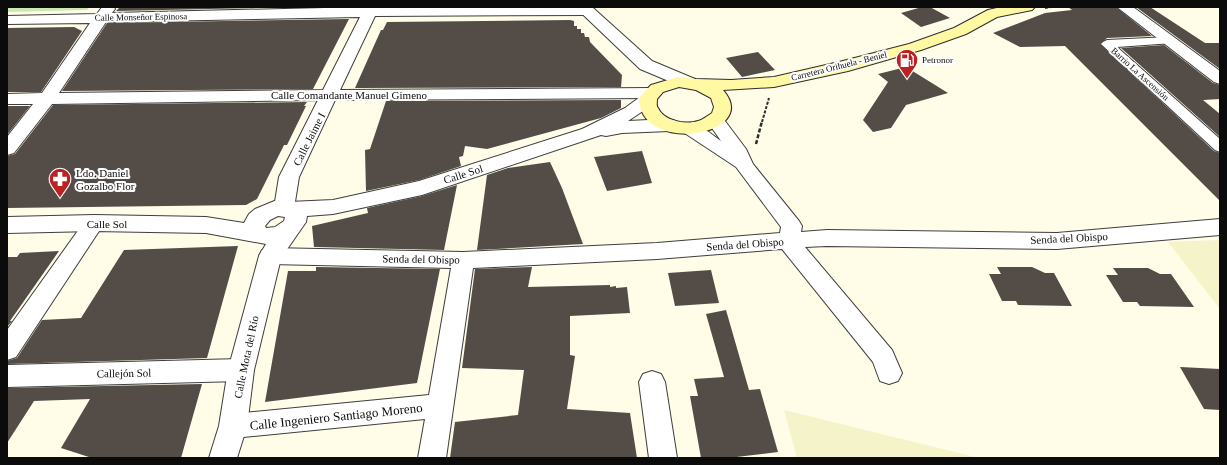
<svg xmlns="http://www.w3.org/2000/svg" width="1227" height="465" font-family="Georgia,serif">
<rect width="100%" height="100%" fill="#fffce8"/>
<path fill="#f4f3c9" d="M1220,240V309L1168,242Z
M784,410L979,458H797Z"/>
<path fill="#cce9b3" d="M7,7H89L87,10L7,12Z"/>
<path fill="#534c47" d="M123,7H302L116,11L119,8Z
M922,7H930L950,18L921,27L901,13Z
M1068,7H1116L1152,36L1107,38L1100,44L1214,151L1220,153V201L1065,46L1020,47L993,33L1045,13L1072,10Z
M1136,7H1150L1205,43H1220V69Z
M349,19L313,89L62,91L107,23Z
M570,20L574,21V26H577V29H581V33H584L585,37H589L590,42L622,75L621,87L355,88L381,30H383L387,22Z
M74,27L82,31L41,92H7V28Z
M1164,45L1213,83L1220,85V99L1203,100L1220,114V137L1121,48Z
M758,52L775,70L742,77L726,58Z
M906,67L948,93L906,105L891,128L873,132L863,120L888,82L878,74Z
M621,100V108L601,118L487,149L465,146L463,156L459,157L461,166L419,180L366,191L365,150L370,149L386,101Z
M307,102L304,106H306L287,145H284L257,199L246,205L7,208V156L15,154L53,105Z
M7,106H30L7,135Z
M642,151L652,183L607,191L594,157Z
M550,162L562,188L583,244L477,250L487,175L508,168Z
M457,185L444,250L314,247L312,226L368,213L367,208L422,196Z
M238,246L207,358L7,364V361L17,358L42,320L81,318L124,250Z
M59,251L10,321H12L7,327V257H17L20,253Z
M316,267L440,269L417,383L265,402L288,271H316Z
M532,267L528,287L610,285V287L616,286V288L627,287L630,313L570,316V355L575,356L567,409L630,413L637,458H450L455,422L518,415L524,370L462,368L475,269Z
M997,267H1032L1045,273H1054L1072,306L1018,305L1016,301H1002L989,274H1001Z
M1113,268H1148L1160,274H1171L1194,307L1140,306L1137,302H1123L1106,275H1118Z
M711,270L719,303L675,306L668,273Z
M726,310L749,390L760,389L778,452L728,458H701L690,396H698L694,379L724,377L706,314Z
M1180,367L1220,369V410L1204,409Z
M202,384L181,458H92L61,448L90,399L34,401L7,443V388Z"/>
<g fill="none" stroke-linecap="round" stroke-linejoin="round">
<g stroke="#3e3e3e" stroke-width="2">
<path id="pedestrian" d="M1169,37L1173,39L1175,41L1173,43L1117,47L1220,139V152L1215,150L1101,44L1103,42L1107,40Z"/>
</g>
<g stroke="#3e3e3e" stroke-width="2">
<path id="minor" d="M102,7H114L115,9L112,13L365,7H588L592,8L594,11L592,14L587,15L375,16L340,90L651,88L657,89L659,93L657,97L651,98L335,100L299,177L294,208L291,213L284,215L277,213L274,208L279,177L318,100L52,104L14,153L7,155V137L33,104H7V94L42,93L90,23L7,24V16L97,14ZM360,17L323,90L59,93L106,22Z
M1117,7H1133L1220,71V84L1214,82Z
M716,116L722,117L746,149L753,164L799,221L802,226L801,232L827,230L1057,233L1220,219V235L1057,249L827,246L805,247L892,350L902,373L898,381L889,384L880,381L873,362L782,249L657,259L473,268L446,458H418L425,419L233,438L224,435L220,426L224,417L233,414L429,395L451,268L270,264L262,262L259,256L262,250L270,248L463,252L657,243L780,233L781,227L736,167L683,132L680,128L683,124C697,120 709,133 721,141L707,121L710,117Z
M94,216L101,218L104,223L101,228L16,357L7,360V330L87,218Z
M241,359L250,362L254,370L250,378L241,381L7,387V365Z
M652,371L661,374L665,382L677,458H649L639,382L643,374Z"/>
</g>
<g stroke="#3e3e3e" stroke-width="2">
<path id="tertiary" d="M575,7H592L652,61L695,79L698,83L695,87L689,88L683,87L640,69Z
M646,96L652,97L655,101L652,105L628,121L669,119L676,121L678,125L676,129L669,131L622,133L606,136L601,135L422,195L333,214L307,216L306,222L299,232L281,258L254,370L247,426L237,458H209L219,426L228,370L259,256L266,244L206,233L94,231L7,233V217L94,215L206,217L244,223L249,214L255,209L277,200L289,202L333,200L419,181L582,129L625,108L640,97ZM278,216L285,217L284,221L275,227L266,228L265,226L270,220Z"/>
</g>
<g stroke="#2d2d2d" stroke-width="2">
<path id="secondary" d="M1001,7H1035L1032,10L997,17L966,34L921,50L848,71L774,87L723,90C763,136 640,156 639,98L651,85L678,77L696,79L731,80L774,77L839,62L909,44L954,28L988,10ZM679,87L696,90L711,98L714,107L712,113C707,116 703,120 698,121C685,125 664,121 658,108C656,106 657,102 657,99L663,92Z"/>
</g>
<path stroke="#2d2d2d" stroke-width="2" stroke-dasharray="3 1.5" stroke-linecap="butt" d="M1045,8L1051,7
M762,122L769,98"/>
<path stroke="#2d2d2d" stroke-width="2.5" stroke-dasharray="4 2" stroke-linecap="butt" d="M756,144L762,121"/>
<use href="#pedestrian" fill="#fff" fill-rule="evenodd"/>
<use href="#minor" fill="#fff" fill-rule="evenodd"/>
<use href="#tertiary" fill="#fff" fill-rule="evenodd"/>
<use href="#secondary" fill="#fff9a3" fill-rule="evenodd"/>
</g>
<defs>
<g id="fuel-pin" transform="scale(1.15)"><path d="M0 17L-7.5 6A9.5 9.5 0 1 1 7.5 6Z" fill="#b22" stroke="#fff"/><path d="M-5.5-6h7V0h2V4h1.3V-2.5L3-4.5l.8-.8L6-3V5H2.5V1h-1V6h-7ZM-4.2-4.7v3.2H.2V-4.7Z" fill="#fff"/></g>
<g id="pharmacy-pin" transform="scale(1.15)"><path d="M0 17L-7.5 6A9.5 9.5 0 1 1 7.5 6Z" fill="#b22" stroke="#fff"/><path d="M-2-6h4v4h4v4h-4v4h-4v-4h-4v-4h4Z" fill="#fff"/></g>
</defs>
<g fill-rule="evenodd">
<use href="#fuel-pin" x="907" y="60"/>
<use href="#pharmacy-pin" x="60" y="179"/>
</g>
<g text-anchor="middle" stroke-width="4" stroke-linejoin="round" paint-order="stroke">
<g font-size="9" fill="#0b0b0b" stroke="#fff">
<text transform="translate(141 17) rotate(-1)" y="3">Calle Monseñor Espinosa</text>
<text transform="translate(839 66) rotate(-14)" y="3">Carretera Orihuela - Beniel</text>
<text transform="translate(1140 74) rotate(42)" y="3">Barrio La Ascensión</text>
</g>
<g font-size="9" fill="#0b0b0b" stroke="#fff" text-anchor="start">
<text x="922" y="63">Petronor</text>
</g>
<g font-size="11" fill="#0b0b0b" stroke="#fff">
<text x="349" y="99">Calle Comandante Manuel Gimeno</text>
<text transform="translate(309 139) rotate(-63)" y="4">Calle Jaime I</text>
<text transform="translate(463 174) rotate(-18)" y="4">Calle Sol</text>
<text x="107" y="228">Calle Sol</text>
<text transform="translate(1069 238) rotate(-3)" y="4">Senda del Obispo</text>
<text transform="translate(745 244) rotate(-4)" y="4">Senda del Obispo</text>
<text transform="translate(421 259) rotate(1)" y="4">Senda del Obispo</text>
<text transform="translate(246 357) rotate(-78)" y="4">Calle Mota del Río</text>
<text transform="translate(124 373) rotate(-1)" y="4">Callejón Sol</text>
</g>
<g font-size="11" fill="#0b0b0b" stroke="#fff" text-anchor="start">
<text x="76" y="177">Ldo. Daniel<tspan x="76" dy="13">Gozalbo Flor</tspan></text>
</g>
<g font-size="13" fill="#0b0b0b" stroke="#fff">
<text transform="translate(336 416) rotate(-6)" y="5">Calle Ingeniero Santiago Moreno</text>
</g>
</g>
<rect width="1227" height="465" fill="none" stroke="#0b0b0b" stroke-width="16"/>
</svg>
